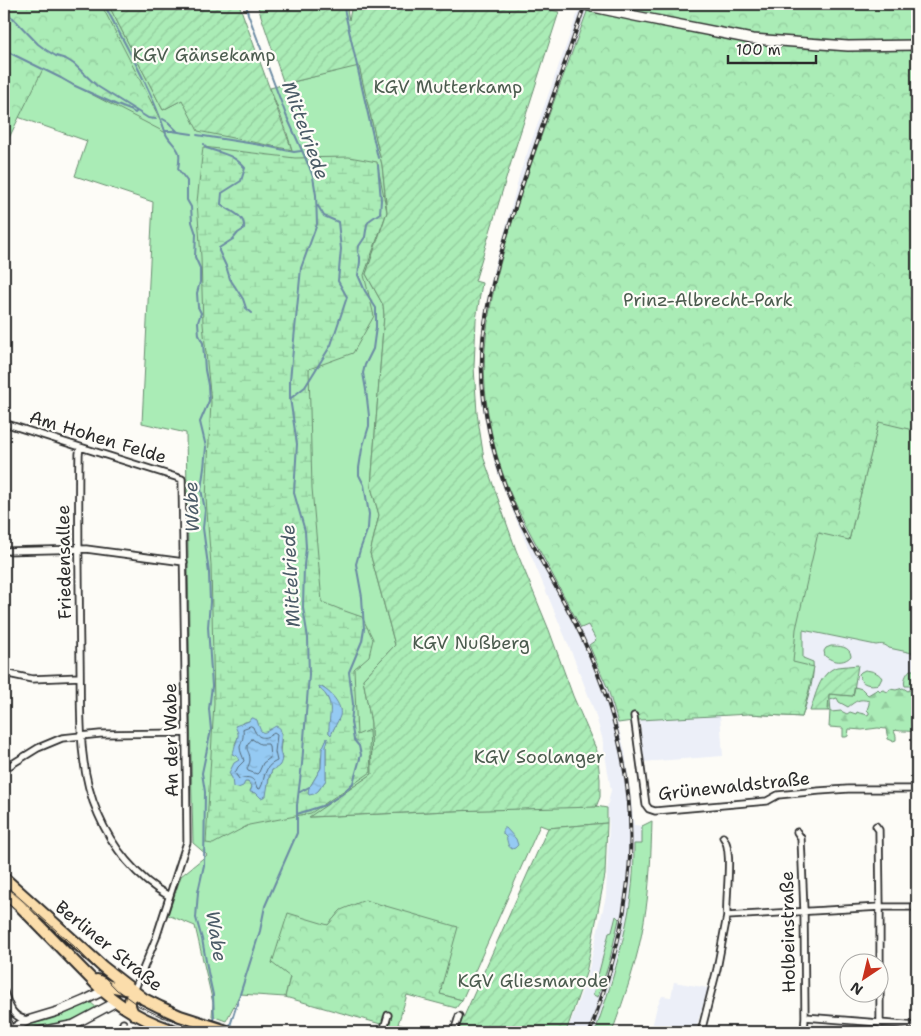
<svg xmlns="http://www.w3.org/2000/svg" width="921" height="1036" font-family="'Shantell Sans',sans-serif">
<defs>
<pattern id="forest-firs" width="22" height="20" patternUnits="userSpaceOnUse" patternTransform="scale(1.25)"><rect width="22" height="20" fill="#aaecb6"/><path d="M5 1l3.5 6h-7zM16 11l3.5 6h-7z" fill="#92cb9d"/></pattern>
<pattern id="wetland-marsh" width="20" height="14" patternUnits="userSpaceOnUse" patternTransform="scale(1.25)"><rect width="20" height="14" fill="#aaecb6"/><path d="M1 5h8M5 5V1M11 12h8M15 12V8" fill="none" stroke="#92cb9d"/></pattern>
<pattern id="park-crowns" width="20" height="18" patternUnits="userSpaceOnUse" patternTransform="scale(1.25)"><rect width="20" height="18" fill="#aaecb6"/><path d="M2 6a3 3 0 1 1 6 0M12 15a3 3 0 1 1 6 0" fill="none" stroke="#92cb9d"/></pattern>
<pattern id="garden-furrows" width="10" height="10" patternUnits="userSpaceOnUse" patternTransform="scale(1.25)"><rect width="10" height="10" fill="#aaecb6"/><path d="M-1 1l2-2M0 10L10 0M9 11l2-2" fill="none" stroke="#92cb9d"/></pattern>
<pattern id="water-ripples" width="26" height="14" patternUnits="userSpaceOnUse" patternTransform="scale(1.25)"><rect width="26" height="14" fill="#95caf3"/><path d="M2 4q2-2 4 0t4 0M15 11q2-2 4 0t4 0" fill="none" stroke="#81aed0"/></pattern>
</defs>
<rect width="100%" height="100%" fill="#fdfcf7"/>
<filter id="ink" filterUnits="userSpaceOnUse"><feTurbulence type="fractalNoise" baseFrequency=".02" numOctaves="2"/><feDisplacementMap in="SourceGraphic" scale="10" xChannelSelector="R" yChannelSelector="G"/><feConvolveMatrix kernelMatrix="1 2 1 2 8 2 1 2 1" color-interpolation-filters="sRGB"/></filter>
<g filter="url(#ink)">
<path fill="#eceff8" d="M581,4H590L528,173L499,269L490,310L485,348L484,371L486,398L495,445L503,472L512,499L581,628L588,625L597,640L589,645L608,689L625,751L634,825L642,826V844H634L631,893L627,924L621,949L595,1032H567L587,977L606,896L609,824L607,808L611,790L602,737L594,710L573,656L508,500L498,474L490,446L481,399L480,348L485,309L494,267L501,245L520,173Z
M797,629L876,645L880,644L886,645L889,648L917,654V724H829V710L804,711L810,686L794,662Z
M720,715L723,756L643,762L640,720Z
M674,982L708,988L695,1032H651L657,1006L662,996L671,997Z"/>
<path fill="#aaecb6" stroke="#6a8c70" d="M4,4H108L163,110L182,100L292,150L286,130L270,88L359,65L382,165L387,212L366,274L383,305L384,315L371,487L379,515L370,553L395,645L363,679L371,723L372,774L310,817L449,811L596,806L607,808V823L548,828L540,825L462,1000L440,994L341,910L328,925L290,977L285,997L240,994L226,1021L212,1016L213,1003L195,926L168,915L181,876L207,855L193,843C189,706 189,569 186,433L142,423L153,202L75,176L87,141L15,116Z
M903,309L849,540L879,421L917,431V654L889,648C885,644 881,644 876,645L803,630V658L813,662C815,679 807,701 802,717L749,714Z
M831,646C839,646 850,646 851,656C844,664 833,662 825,656L824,651L826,648Z
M865,670C872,671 878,672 882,678L879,684C870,686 860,685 859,674L861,672Z
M652,821C651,854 650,888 644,921C638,959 625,996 612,1032H595C607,997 619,961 626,925C632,898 634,871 634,844H642V826Z
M616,916L619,919L609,963L598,997L593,995L609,933L612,932Z
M90,1002L97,1008C80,1017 40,1036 22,1028L25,1025C51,1021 67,1014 90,1002Z"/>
<path fill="url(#forest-firs)" stroke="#6a8c70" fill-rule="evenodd" d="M910,670H917V733C910,730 903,732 895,730L894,731L896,736V740L893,741L888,739L886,729L878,728L862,730L849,729L848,736L846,737H843V728L829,727L830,711H828L829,694L853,696L855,687L862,689L868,695L878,689L880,691L883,690L888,692L890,689L896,690L903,688L908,691L911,689V686H905C903,681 906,674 910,670ZM837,698L839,702L848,707C856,701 859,698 869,701V704L867,710L869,712V714L867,715C863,713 861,714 857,712L856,714L850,712L847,714L841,711L831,712L830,700Z"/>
<path fill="url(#wetland-marsh)" stroke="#6a8c70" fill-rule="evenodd" d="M203,147L295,158L349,157L377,162L387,212L364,275L374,316L353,353L309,369L312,488L322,602L342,610L362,617L373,639L369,656L354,669L357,735L369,730L371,772L311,813L249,825L213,844L206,843L214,703L211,565L206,498L211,402L203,324L201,257L197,202ZM322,687C331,693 335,700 340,709L336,723L332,733H329C329,724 333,713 330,703C328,698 324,692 322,687ZM249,721L263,733H266L270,729L282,733L280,752L282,758L279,766L272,770L266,789L250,791L252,787L248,782L232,781L239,760L237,756L234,753L236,748L235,744C239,738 239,730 242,723ZM326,740H328L326,746V780L318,791L309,787L311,785L321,768V757Z"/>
<path fill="url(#park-crowns)" stroke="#6a8c70" d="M4,4H101L161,121L166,133L43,69L4,148Z
M619,4H917V431L879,422L849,540L818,533L796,629L793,662L814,667L810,686L802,717L749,714L640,720L618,723L608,689L589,645L596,640L588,625L581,628L518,510C495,464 481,401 485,349C488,303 501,259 514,216C536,146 563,78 588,9L615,16Z
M365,900L458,927L441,988H442L440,994L462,1000L456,1008L407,995L398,1024L425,1032H409L285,997L290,977L272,963L288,913L328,925L341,910Z"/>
<path fill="url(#garden-furrows)" stroke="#6a8c70" d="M108,4H239L292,150L198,131L182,100L163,110Z
M257,4H346L349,20L352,4H527L559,12L516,146L475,281L482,283L476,320L474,367L477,413L484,459L516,550L549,630L573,696L597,751L600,779V797L596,807L449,811L309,817L372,774L371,723L363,679L395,645L370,553L379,515L371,487L384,315L383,305L366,274L387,212L382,165L359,66L284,84Z
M858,665L853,696L829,694L828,711H810C816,695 819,673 837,667C844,666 851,666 858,665Z
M607,823L605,875L586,973L566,1032H457L548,828Z"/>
<path fill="url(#water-ripples)" stroke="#6b8aa3" d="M319,686C329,690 343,704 340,716C338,722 333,729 331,735L329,733C328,714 337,703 319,688Z
M251,718H253L257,720C262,738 263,733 276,726C280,728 280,727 281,732C282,737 280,744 280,749C280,754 283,758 281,762C280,767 276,768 272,770L269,777L266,796L261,798L256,793L250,792L252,787L248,782H245L243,786L238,788L233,787L232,778L229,773L234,763L239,760L237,756L232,754C235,750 234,747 236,743C239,734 239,735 235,726L249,721Z
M327,738L328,740L326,746V780L318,791L314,794L309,795L308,793L309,787L311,785L321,768L322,749Z
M503,828H506L516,839L518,845L515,848L512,849C507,846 508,842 506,837L503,834Z"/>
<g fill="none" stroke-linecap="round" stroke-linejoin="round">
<path stroke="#556b7b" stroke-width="1" d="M251,726L253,727C257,739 264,740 274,733L277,735L275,752L277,761C273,763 269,765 267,769C263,776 264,783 260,789L257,788C254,777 249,776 239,779L235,773L238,767L244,761C243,756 240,752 240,747C242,740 244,738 243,729Z
M252,739L260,744H268L269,746L270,758L263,763L259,772L257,774L248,771L247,769C248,766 250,763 250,760C250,749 242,750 252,739Z"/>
<path stroke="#6b8aa3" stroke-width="2" d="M104,4C126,46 151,88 166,134C169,141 177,146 179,153C180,158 179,163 178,169L187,181V200L191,207L192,222L196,234L195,257L200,268V282L197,293L198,307L201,313L198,322L199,335L203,343L205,370L208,385L209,401L200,422L206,447L204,468L201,489L205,510L203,528L209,573L210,602L208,627L212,686L209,709L211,730L202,773L205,792L204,865L198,892L196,918L202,939L208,972L213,995L214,1017L212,1022
M343,4L378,158
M4,12L13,18L38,44L46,50L56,56L66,59L74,64L97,86L137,111
M4,50L61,78L73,85L117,105L130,110L135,113L137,111L148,118L156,119
M163,119L168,122L178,132
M166,131H172L192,134
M197,135L261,145L294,152L301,151
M204,144L206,148C222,153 234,155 245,168L241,181L222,193L221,204C230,212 246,215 244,229L238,233L233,239L219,248V251L226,266L230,279L243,299L246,308L252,313
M291,398L305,387L331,345L347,297L338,281L341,249L338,222L324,216L318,206
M300,792L309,787
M297,814L325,805L342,794L353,783L361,755L359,746L354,740L351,722L353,704L349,672L362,641L364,629L362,597L356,564L360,550L368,528L369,514L364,485L359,475V468L362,449L369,426V416L366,390L363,373L365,365L373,349L376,327V308L365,291L358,275L360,262V257L358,252L359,246L365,237L367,224L370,220L380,213L381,200L378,165
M229,1029L260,931L265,906L297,833V805L302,764L309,675L308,638L303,608L304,565L306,548L305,531L294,493L297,444L290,398V380L301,268L317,224L316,195L313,177L309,166L286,115L248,14L246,4"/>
<g stroke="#2b2b2b" stroke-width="9">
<path id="minor" d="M4,423L182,479L186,733L187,842L156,938L134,991
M80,447L79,454C78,523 79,591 80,660C81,711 77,767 98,814C112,847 137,879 169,896
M4,551L86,549L184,562
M4,673L32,679L80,677
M634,716L646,805L649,809L655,811L767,801L778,795L819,791L848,789H917
M4,769L38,748L62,738L100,734L186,733
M876,826L879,830L880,907V1024
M797,832L801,838L804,911L805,1017L804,1032
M727,916L880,907H917
M4,992C9,1006 12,1018 28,1020
M8,1003L6,1010L10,1032
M805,1017L917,1026
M121,1032L123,1023
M383,1032L388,1015
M454,1032L459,1016
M701,1032L717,969L727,916C725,897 734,849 723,837"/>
</g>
<g stroke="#2b2b2b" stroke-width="11">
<path id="tertiary" d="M9,1032L19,1025L29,1020L59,1011L85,1000L103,991
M37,1032L73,1025L116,1002"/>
</g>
<g stroke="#2b2b2b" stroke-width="12">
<path id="secondary" d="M593,7L635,16L752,39L848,46L917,45"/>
</g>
<g stroke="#2b2b2b" stroke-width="14">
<path id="primary" d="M4,878L103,967L144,999L160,1007L180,1016L230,1032
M4,892L20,906L103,991C126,1011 150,1024 179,1032
M97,980L109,986L130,990
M134,1014C128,1005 129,1000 134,991"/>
</g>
<use href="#minor" stroke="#fdfcf7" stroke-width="5.5"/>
<use href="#tertiary" stroke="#fdfcf7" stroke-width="8"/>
<use href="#secondary" stroke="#fdfcf7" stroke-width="9"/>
<use href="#primary" stroke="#fbddab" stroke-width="10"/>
<path stroke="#2b2b2b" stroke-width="1" d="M4,884L75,947L117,990L139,1006L162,1017L212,1032"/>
<g stroke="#2b2b2b" stroke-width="4">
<path id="rail" d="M585,4C562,74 535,143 513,214C494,274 475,336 484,400C489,439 500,478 517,514C524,530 534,546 542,562C553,581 563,600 573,619C617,704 641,800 626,896C620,943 605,988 590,1032"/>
</g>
<use href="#rail" stroke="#fdfcf7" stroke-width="2" stroke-dasharray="5.5" stroke-linecap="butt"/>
<g stroke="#2b2b2b" stroke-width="12" stroke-linecap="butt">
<path id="secondary-bridge" d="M582,4L593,7"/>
</g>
<use href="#secondary-bridge" stroke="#fdfcf7" stroke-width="9"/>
</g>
</g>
<g text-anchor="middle" stroke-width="4.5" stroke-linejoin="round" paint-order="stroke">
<g font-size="18" fill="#4b5b4e" stroke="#fdfcf7">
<text x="204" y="61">KGV Gänsekamp</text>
<text x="448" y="93">KGV Mutterkamp</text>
<text x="708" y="306">Prinz-Albrecht-Park</text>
<text x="471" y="649">KGV Nußberg</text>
<text x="539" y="763">KGV Soolanger</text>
<text x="533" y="987">KGV Gliesmarode</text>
</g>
<g font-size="18" fill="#2b2b2b" stroke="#fdfcf7">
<text transform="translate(98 437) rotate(17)" y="6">Am Hohen Felde</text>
<text transform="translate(64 562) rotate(-91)" y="6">Friedensallee</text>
<text transform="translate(171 740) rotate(-91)" y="6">An der Wabe</text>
<text transform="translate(734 786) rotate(-6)" y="6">Grünewaldstraße</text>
<text transform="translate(788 932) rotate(-91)" y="6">Holbeinstraße</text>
<text transform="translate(109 946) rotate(39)" y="6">Berliner Straße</text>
</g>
<g font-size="19" font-style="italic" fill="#4b5b67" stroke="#fdfcf7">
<text transform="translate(306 130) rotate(70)" y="7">Mittelriede</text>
<text transform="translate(191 507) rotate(-92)" y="7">Wabe</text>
<text transform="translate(290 576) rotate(-93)" y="7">Mittelriede</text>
<text transform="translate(217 936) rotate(81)" y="7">Wabe</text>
</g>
</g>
<rect width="921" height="1036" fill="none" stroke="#fdfcf7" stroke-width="20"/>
<rect x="10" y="10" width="901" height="1016" fill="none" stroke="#2b2b2b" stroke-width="2" filter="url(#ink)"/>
<g transform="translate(864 978) rotate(215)"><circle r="24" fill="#fdfcf7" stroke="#a9a8a5"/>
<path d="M0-4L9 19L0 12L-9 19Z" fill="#c8321e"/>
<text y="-8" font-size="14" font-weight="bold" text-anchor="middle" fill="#2b2b2b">N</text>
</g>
<path d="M728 55v8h88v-8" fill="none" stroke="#2b2b2b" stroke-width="2.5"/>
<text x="736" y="55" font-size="15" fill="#2b2b2b" stroke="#fdfcf7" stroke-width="4" paint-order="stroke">100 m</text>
</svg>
